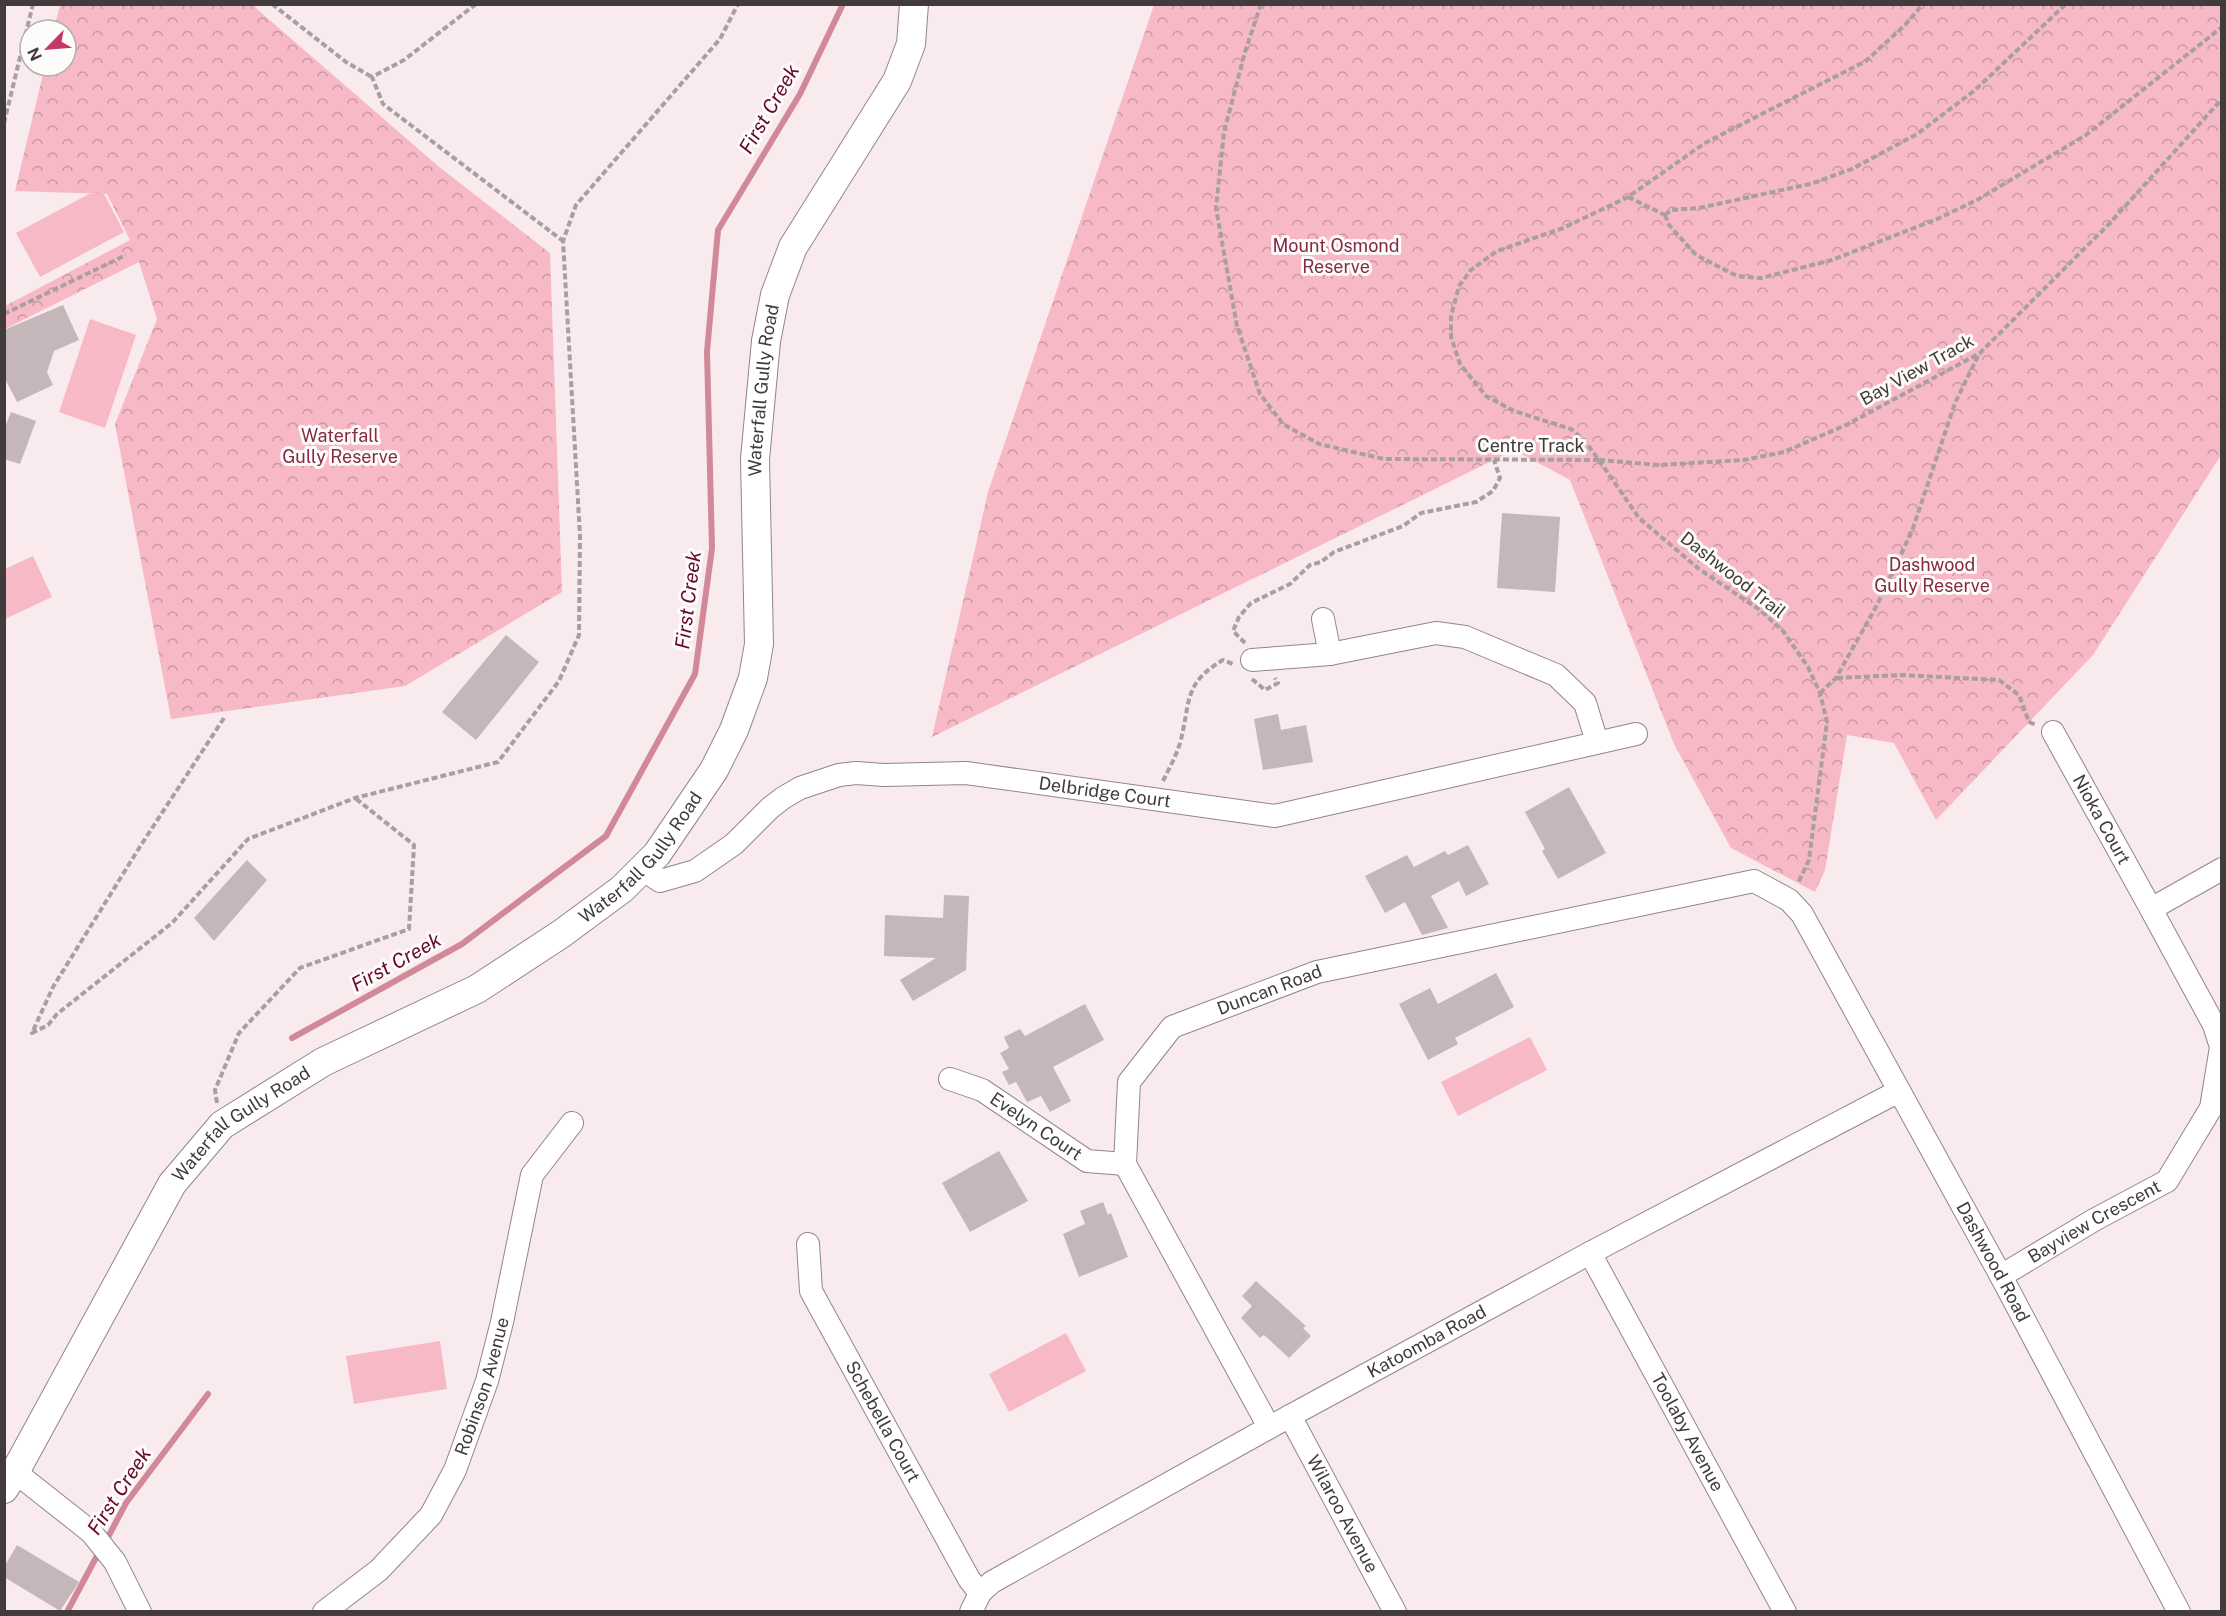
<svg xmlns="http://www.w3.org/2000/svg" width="2226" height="1616" font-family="'Public Sans',sans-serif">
<defs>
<pattern id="park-crowns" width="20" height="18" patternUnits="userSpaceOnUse" patternTransform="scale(1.5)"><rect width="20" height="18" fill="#f6b9c5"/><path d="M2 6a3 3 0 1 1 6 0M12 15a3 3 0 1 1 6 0" fill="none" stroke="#c998a1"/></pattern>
</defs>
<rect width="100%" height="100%" fill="#f9eaed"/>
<path fill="url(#park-crowns)" d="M60,5H254L258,10L438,166L550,253L562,592L405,686L171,719L115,424L157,319L139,262L5,329V306L130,240L107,194L15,191L45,66H66V30H54Z
M1154,5H2221V455L2093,655L1936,820L1894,743L1847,735L1825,870L1815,892L1731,848L1674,744L1570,480L1514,450L932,737L988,492Z"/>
<path fill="#f6b9c5" d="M89,194H104L124,232L40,277L16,233Z
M90,319L136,335L105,428L59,412Z
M33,556L52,597L5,619V569Z
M1530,1037L1547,1070L1458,1116L1441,1082Z
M1066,1333L1086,1371L1009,1412L989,1374Z
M440,1341L447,1389L354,1404L346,1356Z"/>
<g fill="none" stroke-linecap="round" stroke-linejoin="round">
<path stroke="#d18898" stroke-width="6" d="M292,1038L462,944L606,836L695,674L712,548L707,352L718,230L800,94L843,4
M106,1541L126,1503L208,1394
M67,1612L99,1552"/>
</g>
<path fill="#c5b6b9" d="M63,305L79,340L54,351L47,372L53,385L17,402L4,377V330Z
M11,412L36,421L20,464L4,459V429Z
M1502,513L1560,517L1555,592L1497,588Z
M506,635L539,662L476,740L442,712Z
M1278,714L1281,730L1306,725L1313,762L1263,770L1254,719Z
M1569,787L1606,853L1558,879L1542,851L1545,849L1525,812Z
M1468,845L1489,884L1466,896L1459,881L1431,896L1448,928L1422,935L1405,902L1385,913L1365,876L1407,855L1414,867L1445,851L1448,855Z
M247,860L267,880L214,941L194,918Z
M944,895L969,896L966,970L913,1001L900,980L936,958L884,956L885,915L943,918Z
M1496,973L1514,1007L1455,1038L1458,1044L1428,1060L1399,1004L1430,988L1438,1004Z
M1085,1004L1104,1040L1053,1067L1071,1101L1050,1112L1041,1096L1027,1102L1016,1082L1009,1085L1002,1072L1009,1069L1000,1053L1009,1048L1004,1037L1020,1029L1025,1036Z
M999,1151L1028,1201L970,1232L942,1183Z
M1103,1202L1108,1215L1111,1213L1128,1257L1079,1277L1063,1234L1085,1224L1080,1211Z
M1256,1281L1306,1326L1303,1328L1311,1336L1289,1358L1264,1335L1260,1338L1241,1318L1252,1306L1242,1296Z
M17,1545L79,1582L60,1611L4,1577V1567Z"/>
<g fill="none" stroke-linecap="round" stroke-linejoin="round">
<g stroke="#938588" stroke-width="24">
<g id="minor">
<path d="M1323,619L1330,654"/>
<path d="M1252,660L1330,654L1436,633L1465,637L1556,675L1585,703L1597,742"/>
<path id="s1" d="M2053,732L2151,909"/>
<path id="s2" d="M642,869L660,881L695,871L734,844L770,808L783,798L800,788L839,775L856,773L884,775L966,773L1275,816L1636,734"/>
<path id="s3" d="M950,1079L982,1090L1087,1161L1125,1164"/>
<path id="s4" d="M808,1244L811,1291L969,1579L980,1593"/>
<path id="s5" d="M1590,1253L1785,1612"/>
<path id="s6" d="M2001,1276L2094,1220L2167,1181L2211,1108L2221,1047L2214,1025L2151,909L2222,869"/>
<path id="s7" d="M1290,1416L1395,1612"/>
<path id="s8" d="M1269,1427L1125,1164L1129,1082L1172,1027L1317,972L1754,881L1789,900L1802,914L2001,1276L2179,1612"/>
<path d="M15,1472L91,1532L115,1562L140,1612"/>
<path id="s9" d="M324,1612L379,1570L431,1515L455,1470L487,1381L502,1322L532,1175L572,1123"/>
<path id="s10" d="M971,1612L980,1593L992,1582L1290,1416L1590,1253L1899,1091"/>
</g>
</g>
<g stroke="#938588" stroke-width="30">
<g id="tertiary">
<path id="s11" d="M4,1489L15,1472L172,1184L222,1125L323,1062L477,989L561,934L622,889L657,854L714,770L734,730L753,678L759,644L755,459L766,341L775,295L793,247L897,81L911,44L914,4"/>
</g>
</g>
<path stroke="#a99ea0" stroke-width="4" stroke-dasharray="6 3" stroke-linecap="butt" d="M272,4L346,62L372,77
M476,4L404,60L372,77L383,104L563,241
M1261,4L1245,52L1224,132L1216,208L1237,326L1260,394L1283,424L1319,444L1384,459L1599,460L1584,440L1571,429L1514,411L1486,396L1460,364L1451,337V316L1459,286L1471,270L1497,251L1563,228L1628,197L1705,143L1866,61L1905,25L1923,4
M4,123L33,4
M1628,197L1665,215
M1665,215L1669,225L1696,255L1737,276L1761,278L1832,260L1937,219L1977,200L2086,135L2222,27
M1665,215L1671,210L1699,208L1810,184L1852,169L1917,134L1974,91L2066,4
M4,314L126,255
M1599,460L1658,465L1744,460L1784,452L1848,424L1980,353L2110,223L2222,99
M1599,460L1639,518L1699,569L1760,610L1783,631L1808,667L1820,693L1827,722L1809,860L1798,883
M1245,643L1233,631L1239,617L1251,603L1290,584L1310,565L1321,562L1334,552L1403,526L1421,513L1476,502L1493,491L1500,478L1494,460
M1837,678L1901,675L1999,680L2019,695L2029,722L2036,725
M1252,679L1265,690L1278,683L1275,678
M1820,693L1836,678L1877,605L1912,531L1955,403L1979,354
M224,718L141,845L53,987L32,1033L48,1025L57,1014L172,923L248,839L355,798L498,762L559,681L579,635L580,536L563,241L576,205L720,39L738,4
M1163,781C1169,769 1176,756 1180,743C1191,703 1182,684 1223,660L1233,664
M217,1103L215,1090L239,1033L300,968L409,929L414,845L355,798"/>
<use href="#minor" stroke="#fff" stroke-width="22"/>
<use href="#tertiary" stroke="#fff" stroke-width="28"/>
</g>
<g text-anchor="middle" stroke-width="6" stroke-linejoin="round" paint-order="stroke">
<g font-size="18" fill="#832b46" stroke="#fefbfb">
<text x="1336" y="252">Mount Osmond<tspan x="1336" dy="21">Reserve</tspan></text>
<text x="340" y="442">Waterfall<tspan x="340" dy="21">Gully Reserve</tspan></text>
<text x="1932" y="571">Dashwood<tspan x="1932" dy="21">Gully Reserve</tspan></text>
</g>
<g font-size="18" fill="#413b3c" stroke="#fefbfb">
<text transform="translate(1917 370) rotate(-29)" y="6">Bay View Track</text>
<text dy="6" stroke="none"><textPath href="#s11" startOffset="1431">Waterfall Gully Road</textPath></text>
<text x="1531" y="452">Centre Track</text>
<text transform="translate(1733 575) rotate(38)" y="6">Dashwood Trail</text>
<text dy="6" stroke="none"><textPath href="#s2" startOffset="501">Delbridge Court</textPath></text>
<text dy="6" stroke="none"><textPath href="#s1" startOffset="100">Nioka Court</textPath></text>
<text dy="6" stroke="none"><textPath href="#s11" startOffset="927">Waterfall Gully Road</textPath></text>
<text dy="6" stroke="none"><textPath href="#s8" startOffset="556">Duncan Road</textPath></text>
<text dy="6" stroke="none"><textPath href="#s11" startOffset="441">Waterfall Gully Road</textPath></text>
<text dy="6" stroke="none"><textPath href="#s3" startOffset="99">Evelyn Court</textPath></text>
<text dy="6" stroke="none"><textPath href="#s6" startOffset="108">Bayview Crescent</textPath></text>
<text dy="6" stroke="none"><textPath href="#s8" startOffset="1509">Dashwood Road</textPath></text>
<text dy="6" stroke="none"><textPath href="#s10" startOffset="534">Katoomba Road</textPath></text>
<text dy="6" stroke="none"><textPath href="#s9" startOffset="284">Robinson Avenue</textPath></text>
<text dy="6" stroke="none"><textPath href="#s4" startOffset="196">Schebella Court</textPath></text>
<text dy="6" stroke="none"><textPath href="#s5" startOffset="204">Toolaby Avenue</textPath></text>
<text dy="6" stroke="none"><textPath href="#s7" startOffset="111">Wilaroo Avenue</textPath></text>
</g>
<g font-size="20" font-style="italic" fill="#640a2d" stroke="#fefbfb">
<text transform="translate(769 109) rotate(-60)" y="7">First Creek</text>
<text transform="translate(688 600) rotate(-83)" y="7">First Creek</text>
<text transform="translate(396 962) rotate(-29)" y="7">First Creek</text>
<text transform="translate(119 1491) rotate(-57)" y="7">First Creek</text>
</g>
</g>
<rect width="2226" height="1616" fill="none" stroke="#413b3c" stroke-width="12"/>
<g transform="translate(48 48) rotate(245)"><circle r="28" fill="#fefbfb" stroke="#b2aeaf" stroke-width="1.5"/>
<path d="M0-4.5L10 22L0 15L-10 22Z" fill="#c43766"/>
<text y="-9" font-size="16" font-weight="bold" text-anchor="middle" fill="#413b3c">N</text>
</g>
</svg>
